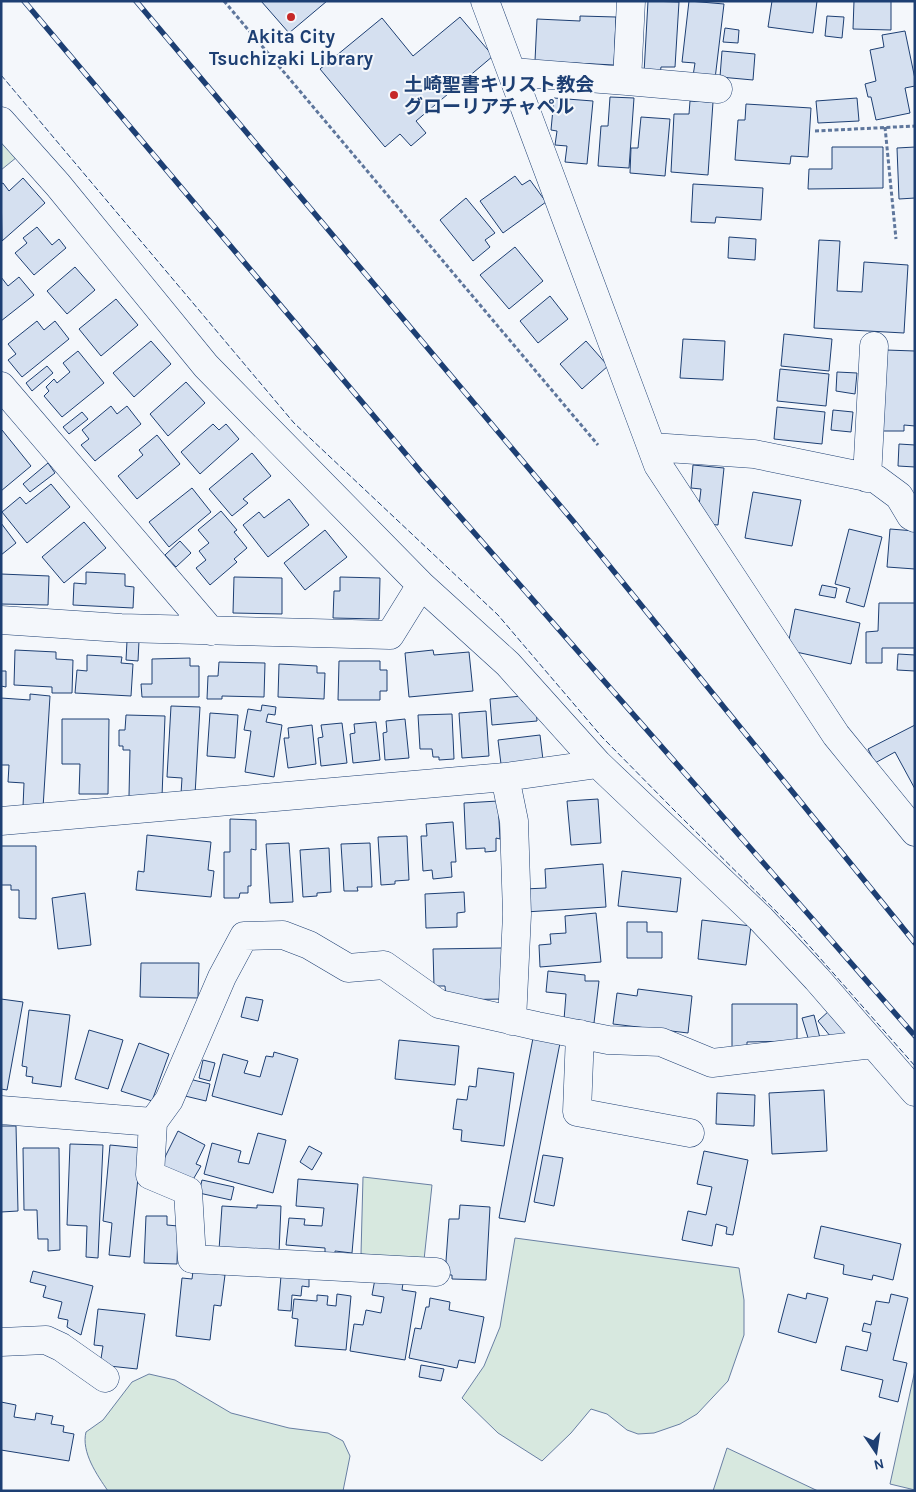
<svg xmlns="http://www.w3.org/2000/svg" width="916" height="1492" font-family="Karla,'Noto Sans JP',sans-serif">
<rect width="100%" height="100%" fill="#f4f7fb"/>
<path fill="#d7e8df" stroke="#687fa3" d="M1,131L22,153L1,170Z
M363,1177L432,1185L424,1260L361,1254Z
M515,1238L739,1268L744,1300V1335L728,1381L697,1414L680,1424L654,1433L638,1434L627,1430L607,1414L591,1409L571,1433L542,1461L498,1433L462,1398L484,1366L500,1327Z
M915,1370V1490L890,1484Z
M149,1374L175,1380L231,1413L289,1428L328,1433L343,1441L350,1456L343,1491H108C97,1475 81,1452 86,1432L103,1420L132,1382Z
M727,1448L818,1491H713Z"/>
<path fill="#d5e0f0" stroke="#1d3f73" d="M261,1H327L289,33Z
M648,1L679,2L675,67H661L660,74L644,73Z
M689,1L724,4L715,79L693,76L695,63L682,62Z
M772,1H817L813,33L768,27Z
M854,1H891V30L853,29Z
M580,16L616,17L614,65L535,61L537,19L580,21Z
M827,16L844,17L842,38L825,36Z
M460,17L493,56L416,121L426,133L411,146L400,134L385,147L320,69L382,18L413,56Z
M725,28L739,30L738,43L723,42Z
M905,31L915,79V86L905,88L910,113L876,120L871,97H868L865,84L876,81L870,50L884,47L882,35Z
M722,51L755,54L753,80L720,77Z
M610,97L634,98L629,168L598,166L601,126H608Z
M554,98L593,101L587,164L565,162L567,146L555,145L557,131L551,130Z
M857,98L859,121L818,123L816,101Z
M690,101L713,102L708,175L671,172L674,114H689Z
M746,104L811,108L808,157L791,156L790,164L735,160L738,120H745Z
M641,117L670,119L665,176L630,173L631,148H638Z
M832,147H883V188L808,189L809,169H832Z
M915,147V198L899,199L897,148Z
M515,176L522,185L530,180L546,202L503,233L480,201Z
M23,178L45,203L2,241L1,184L3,183L9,191Z
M693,184L763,188L761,220L716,217L715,223L691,222Z
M466,198L495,233L485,240L490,247L473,261L440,220Z
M37,227L52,245L59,239L66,248L34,275L15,253L27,243L23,238Z
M729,237L756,239L755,260L728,258Z
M819,240L840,241L837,291L862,292L864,262L908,265L904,333L814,328Z
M515,247L543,281L509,309L480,275Z
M75,267L95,290L67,314L47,291Z
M1,277L8,286L19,277L34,295L1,321Z
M550,296L568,319L538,343L520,321Z
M116,299L138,325L101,356L79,329Z
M37,321L44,330L55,321L69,339L22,377L8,360L16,354L8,344Z
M784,334L832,339L829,371L781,366Z
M683,339L725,341L723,380L680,378Z
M151,341L171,364L134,397L113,373Z
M586,341L608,366L582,389L560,364Z
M886,350L915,351V426L904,425V431H883Z
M78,351L104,383L62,417L44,396L49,391L46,387L54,379L57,383L70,372L63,363Z
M47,366L53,373L32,391L26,383Z
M780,369L829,374L826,406L777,401Z
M837,372L857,373L855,394L836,391Z
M186,382L205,403L168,436L150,414Z
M111,406L117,414L127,406L141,424L95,461L81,445L89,439L82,430Z
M777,407L825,412L822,444L774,439Z
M833,410L853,412L851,432L831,430Z
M82,412L88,419L69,434L63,427Z
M213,424L219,430L226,424L239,439L200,474L181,452Z
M2,430L31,466L1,491V430Z
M157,435L180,464L137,499L118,476L143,455L139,450Z
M899,444L915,445V467L898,466Z
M252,453L271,476L243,499L248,503L232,516L209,489Z
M48,463L55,473L30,492L23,484Z
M693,465L724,468L718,525L704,524L698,514L701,489L691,488Z
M51,484L70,507L27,543L2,512L20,497L26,504Z
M192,488L211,512L169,547L149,522Z
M753,492L801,500L792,546L745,538Z
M289,499L309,525L268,557L243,525L259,512L264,518Z
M221,511L237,530L234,532L247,548L234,559L237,562L210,585L196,568L206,560L199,551L209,543L198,530Z
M84,522L106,548L64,583L42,557Z
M1,523L16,543L1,555Z
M849,529L882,537L864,607L846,602L850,588L835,584Z
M890,529L915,531V569L887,567Z
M325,530L347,557L305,590L284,563Z
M180,541L191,553L176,567L165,555Z
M86,572L125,574V586L134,587L133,608L73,605L74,583L86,584Z
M1,574L49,576L48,605L1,604Z
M234,577L282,578V614L233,613Z
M340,577L380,578L379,619L333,618L334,591H340Z
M822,585L837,588L835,598L819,595Z
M879,603H915V648H882V663H866V632L878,631Z
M795,609L860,623L851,664L787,650Z
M127,641H139L138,661L126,660Z
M15,650L56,652V659L73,660L72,693H52V687L14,685Z
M433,650L434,655L469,652L473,691L409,697L405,653Z
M898,654L915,655V671L897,670Z
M87,655L122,657L121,663L133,664L131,696L75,693L77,670L87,671Z
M190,658V666H199V697H142L141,684H152V659Z
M339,661H380V670H387V691H380V700H338Z
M219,662L265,663L264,697L222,696V699H207L208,676H218Z
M279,664L317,666V673H325L324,699L278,697Z
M1,671H6V687L1,686Z
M30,694L50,696L43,808L23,807L24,783L8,782L9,765H1V698L30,700Z
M522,696V701L536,707L537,721L492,725L490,699Z
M262,705L276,707L275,715L268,714L266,722L282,725L274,777L245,772L251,731L244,730L248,709L261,711Z
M171,706L200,707L195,795L181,794L182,778L167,777Z
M486,711L489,756L462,758L459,713Z
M210,713L238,715L235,758L207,756Z
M452,714L454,759L439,760V757H433L432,749H420L418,715Z
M126,715L165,716L162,797L129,796L130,750H123V746H119V730H125Z
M62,719H109L108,794H79L80,764H62Z
M405,719L409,758L385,760L383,733L387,732L386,721Z
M376,722L380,760L353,763L350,734L355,733L354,724Z
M342,723L347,763L321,766L318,738L323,737L321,725Z
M312,725L316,764L288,768L284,738H289L288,728Z
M915,725V789L895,752L875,763L868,749Z
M540,735L543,760L501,764L498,740Z
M598,799L601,843L571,845L567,801Z
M498,801L500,839L496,838V851L485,852V848L466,849L464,803Z
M230,819L256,820V850L251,849V886H248V893H240L239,898H224V852H230Z
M453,822L456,862H451L452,877L433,879L432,870L423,871L421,836H427L426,824Z
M147,835L211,842L208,870L214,871L211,897L136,890L138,871L144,872Z
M407,836L409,880L395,881V884L381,885L378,837Z
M289,843L293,902L270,903L266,844Z
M370,843L372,887H357L358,891H344L341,844Z
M1,846H36V919L19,918V890H11V885H1Z
M329,848L331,892L317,893V896L303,897L300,850Z
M603,864L606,907L525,912L524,889L546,888L545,869Z
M622,871L681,878L677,912L618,906Z
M464,892L465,912L457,913V927L426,928L425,894Z
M85,893L91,945L58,949L52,898Z
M596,913L601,962L540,967L539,945L551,944L550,934L566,933L565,916Z
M702,920L751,926L746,965L698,959Z
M627,922H647V932H662V958H627Z
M502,948L503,999L446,1000L445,986H434L433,949Z
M141,963H199L198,998L140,997Z
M548,971L585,975V981H599L594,1023L564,1020L566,994L546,992Z
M638,989L692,996L688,1033L613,1024L617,993L637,996Z
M246,997L263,1000L258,1021L241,1017Z
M1,999L23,1002L7,1090L1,1089Z
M732,1004H797V1041L747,1042V1047H732Z
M29,1010L70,1015L61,1087L32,1083L33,1077L26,1076L27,1067L22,1066Z
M830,1010L848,1031L835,1042L818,1021Z
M814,1015L820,1038L809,1041L802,1018Z
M89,1030L123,1040L108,1089L75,1079Z
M533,1038L560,1043L525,1222L499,1218Z
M399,1040L459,1046L455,1085L395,1079Z
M139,1043L169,1054L152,1101L121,1091Z
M274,1052L298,1059L282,1115L212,1096L223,1054L248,1061L244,1073L260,1077L266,1056L273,1057Z
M203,1060L215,1063L210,1081L199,1078Z
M478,1068L514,1073L504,1146L461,1141L462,1130L453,1129L457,1099L467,1100L469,1086L476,1087Z
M189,1079L210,1084L206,1101L185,1096Z
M824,1090L827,1151L772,1154L769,1093Z
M717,1093L755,1095L754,1126L716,1124Z
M1,1126H16L18,1211L1,1212Z
M178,1131L205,1145L196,1164L201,1166L191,1183L160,1167Z
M258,1133L286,1140L273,1193L204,1174L212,1143L241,1151L238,1162L249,1164Z
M70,1144L103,1145L98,1258L86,1257L87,1226L67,1225Z
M110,1145L141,1148L130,1257L109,1255L112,1223L103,1221Z
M309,1146L322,1153L312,1170L300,1162Z
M23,1148H59L60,1250L48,1251V1239H38L37,1210H24Z
M704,1151L748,1160L733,1235L726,1234L727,1227L716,1224L712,1246L682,1240L688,1211L706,1215L712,1187L697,1184Z
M543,1155L563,1158L554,1206L534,1202Z
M298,1179L358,1184L352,1253L335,1251V1255L325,1254V1248L286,1245L289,1218L305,1219L304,1225L322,1226L324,1208L296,1206Z
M202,1180L234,1187L231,1200L199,1193Z
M257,1205L281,1206L279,1253L219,1250L222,1206L257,1208Z
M460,1205L490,1207L486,1280L452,1279V1275H445L449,1219H459Z
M146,1216H167V1225L178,1226L177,1264L144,1263Z
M821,1226L901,1244L893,1280L873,1275L872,1280L843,1274L844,1265L814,1258Z
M33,1271L93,1286L81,1335L67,1327L68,1320L58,1318L62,1302L43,1297L46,1286L30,1282Z
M193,1271L225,1275L221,1306L214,1305L210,1340L176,1336L182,1278L192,1279Z
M281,1276L309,1278V1287L302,1286L301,1296L292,1295L291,1311L278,1310Z
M375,1279L403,1283L402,1290L416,1292L405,1360L350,1351L354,1324L363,1325L366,1310L381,1313L384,1297L372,1295Z
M807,1293L828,1298L816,1343L778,1332L788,1294L806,1299Z
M337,1294L351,1296L346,1350L295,1346L298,1319L292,1318L294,1299L317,1301V1295L328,1296L327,1305L336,1306Z
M891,1294L908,1298L893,1360L907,1363L898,1402L879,1397L883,1380L841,1370L846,1346L867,1351L871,1333L862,1331L864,1323L871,1325L876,1301L889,1303Z
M430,1298L450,1302L449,1310L484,1317L475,1363L459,1360L457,1368L409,1358L415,1328L421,1329L426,1307H429Z
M98,1309L145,1314L137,1369L100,1365L103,1346L94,1345Z
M421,1365L444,1369L441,1381L419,1377Z
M1,1402L16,1405L14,1417L35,1420L36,1413L53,1416L51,1424L64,1426L63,1432L74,1434L69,1461L1,1450Z"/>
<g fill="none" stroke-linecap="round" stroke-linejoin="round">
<g stroke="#1d3f73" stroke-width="29">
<path id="minor" d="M485,1L658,465L836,735L915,832
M512,72L627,81L631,1
M627,81L718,89
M1,121L58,185L206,366L421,585L390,635L121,628L1,620
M1,386L211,631
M652,447L754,454L876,479L899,496L911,516L915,518
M867,478L874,346
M421,585L508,664L598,764
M505,777L514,821L517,914L512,1021
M1,821L505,777L598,764L761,919L817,979L915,1092
M580,1034L577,1112L690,1133
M1,1110L153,1122L150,1175L188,1191L192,1259L436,1272
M153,1122L169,1100L222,977L244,936L283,935L309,945L348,968L384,965L439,1004L537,1026L608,1040L661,1042L712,1063L873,1044
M1,1342L46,1340L61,1347L105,1378"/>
</g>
<path stroke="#5e769c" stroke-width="3" stroke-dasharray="4 2.5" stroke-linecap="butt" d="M224,1L598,445
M885,127L896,239
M815,131L915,126"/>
<use href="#minor" stroke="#f4f7fb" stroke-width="28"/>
<g stroke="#1d3f73" stroke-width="5.5">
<path id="rail" d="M24,1L421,472L915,1036
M136,1L573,521L915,943"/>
</g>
<use href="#rail" stroke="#f4f7fb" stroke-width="4" stroke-dasharray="11" stroke-linecap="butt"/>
<path stroke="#1d3f73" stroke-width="1" stroke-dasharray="6 2.5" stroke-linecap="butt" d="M1,75L294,423L498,615L602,737L674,810L797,932L915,1066"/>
</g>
<g fill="#c62828" stroke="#f4f7fb" stroke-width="2">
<circle cx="291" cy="17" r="5"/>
<circle cx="394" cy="95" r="5"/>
</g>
<g text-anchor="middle" stroke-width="4" stroke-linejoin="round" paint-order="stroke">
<g font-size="19" font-weight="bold" fill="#1d3f73" stroke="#f4f7fb">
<text x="291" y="43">Akita City<tspan x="291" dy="22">Tsuchizaki Library</tspan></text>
<text x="404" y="91" text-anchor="start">土崎聖書キリスト教会<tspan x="404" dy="22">グローリアチャペル</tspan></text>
</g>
</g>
<rect width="916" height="1492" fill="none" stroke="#1d3f73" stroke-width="5"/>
<g transform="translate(876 1452) rotate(167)" stroke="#f4f7fb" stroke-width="4" paint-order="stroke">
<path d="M0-4L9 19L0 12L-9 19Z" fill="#1d3f73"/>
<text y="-8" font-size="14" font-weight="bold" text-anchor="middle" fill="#1d3f73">N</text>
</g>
</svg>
